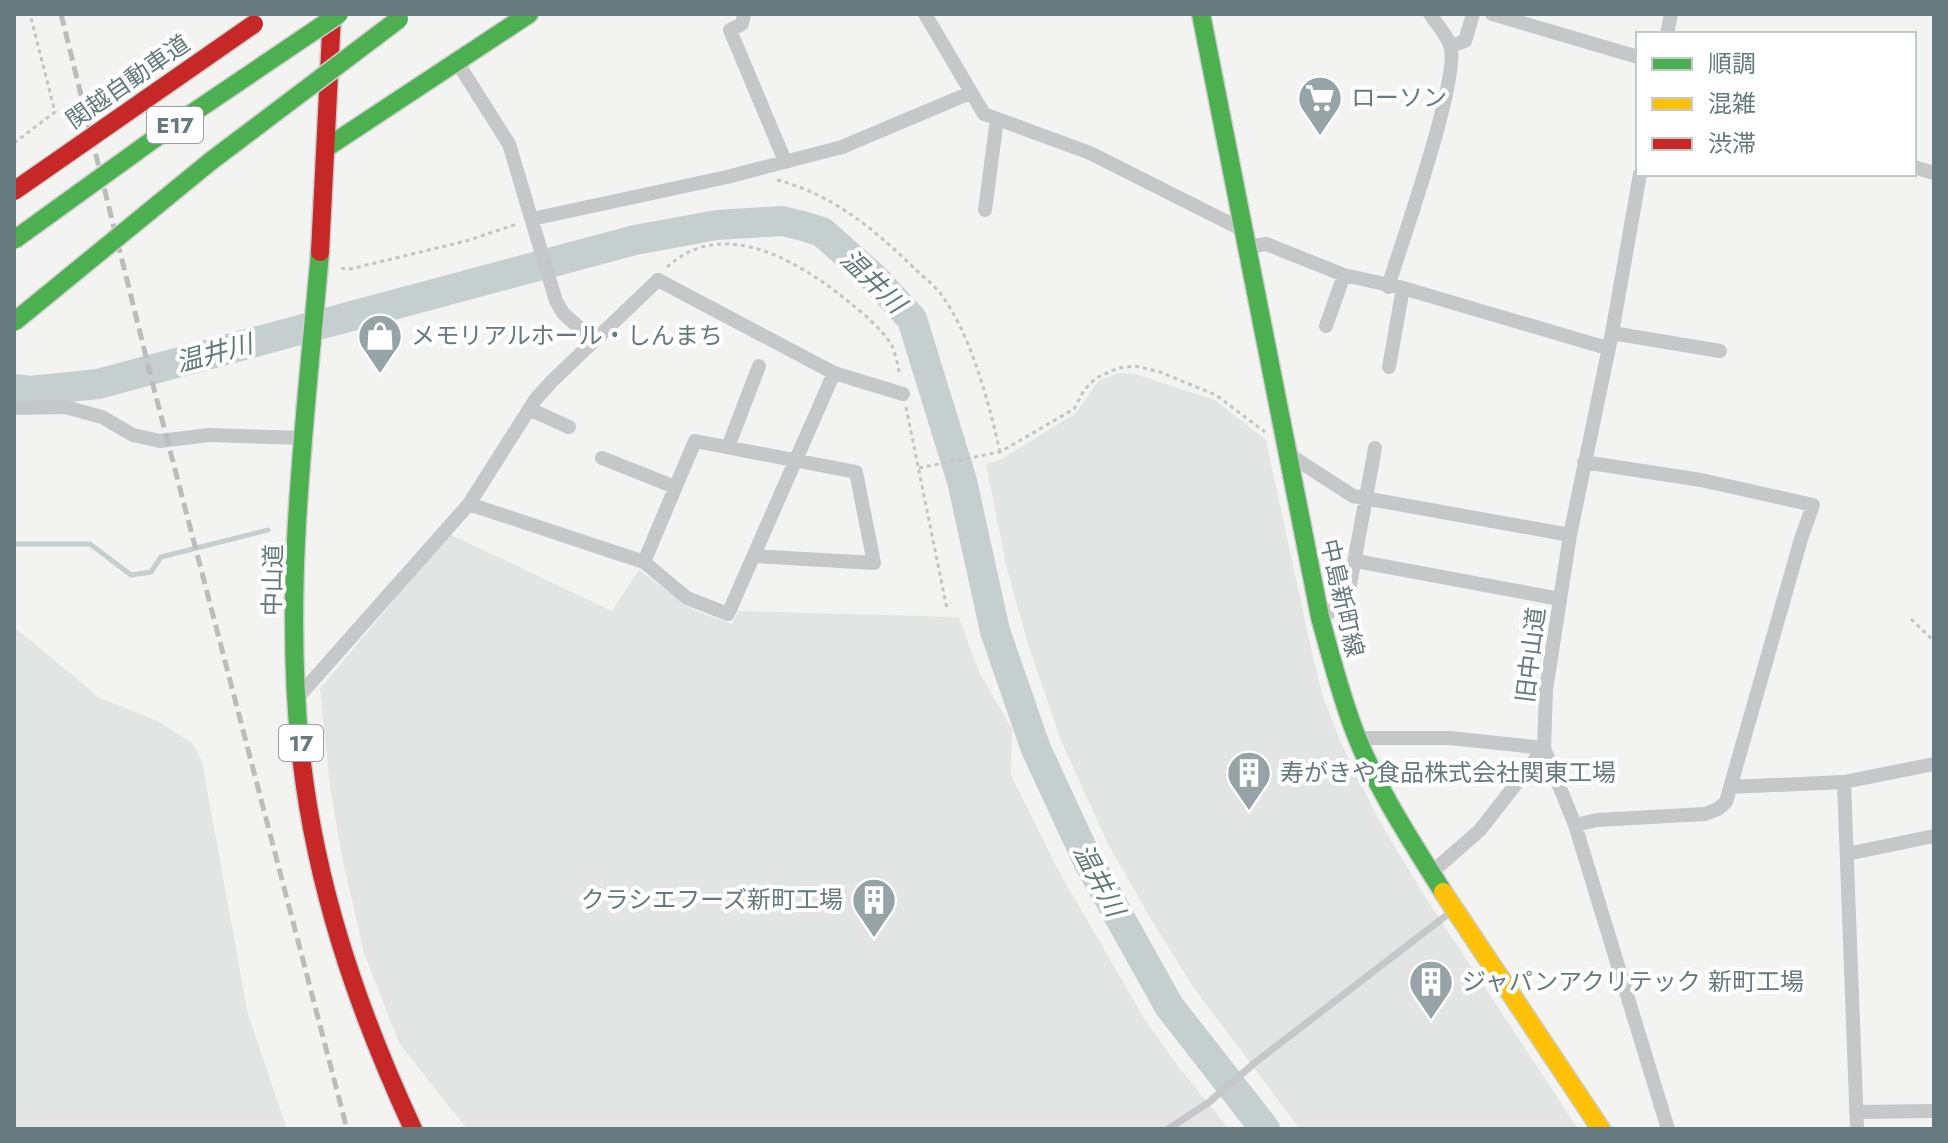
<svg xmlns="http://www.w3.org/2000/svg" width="1948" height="1143" font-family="Jost,'Noto Sans JP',sans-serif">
<rect width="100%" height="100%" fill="#f3f3f2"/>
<path fill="#e3e4e4" d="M1118,373L1135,374L1215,400L1266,440L1312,653L1323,697L1341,743L1381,824L1426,898L1578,1129H1300L1193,987L1152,921L1108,844L1061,741L1028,644L1007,569L986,464L1000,460L1076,413L1098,381Z
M449,534L612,611L639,570L693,610L732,624L738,611L959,617L979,672L1012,729L1011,775L1057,868L1144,1018L1177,1065L1229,1129H467L399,1043L364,953L341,852L330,787L320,689Z
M14,627L100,698L158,721L193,744L202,762L248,1015L287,1129H14Z"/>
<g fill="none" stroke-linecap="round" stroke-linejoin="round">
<path stroke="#c6cfd0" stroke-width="5" d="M14,544H90L131,575L151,572L161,557L268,530"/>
<path stroke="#c6cfd0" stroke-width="30" d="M14,389L30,391L98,384L635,240L717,225L782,221L803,226L822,232L874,278L912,319L962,481L995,631L1036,749L1087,859L1169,1006L1265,1129"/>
<g stroke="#cdcfcf" stroke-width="21">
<path id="fast" d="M1201,14L1320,617C1331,657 1341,697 1356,735C1378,791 1412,842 1443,892
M329,146L529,14
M300,746C283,582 306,415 320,252"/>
</g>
<g stroke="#cdcfcf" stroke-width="21">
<path id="slow" d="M1443,892L1601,1129"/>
</g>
<g stroke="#cdcfcf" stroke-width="21">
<path id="jam" d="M320,252L332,14
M300,746C314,882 356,1006 413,1129"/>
</g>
<path stroke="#c3c4c5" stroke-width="3" stroke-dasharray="4 4" stroke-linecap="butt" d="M14,143L55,112L30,14
M777,180C832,194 874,229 914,268C922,276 933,284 940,293C971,334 989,403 1000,452
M667,267C722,216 796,260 844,298C861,312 881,327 892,346C896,355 898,366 900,376
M341,268L350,269L466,241L517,224
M906,407L947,609
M919,468L1000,452L1074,409L1084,390L1096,378L1118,368L1135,366L1160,372L1216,395L1265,432
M1911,619L1934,641"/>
<path stroke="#c5c7c8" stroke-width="7" d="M1168,1129L1208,1103L1257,1061L1452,911"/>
<path stroke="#c5c7c8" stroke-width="14" d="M744,14L742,24L730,30L785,161
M925,14L984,114L1090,153L1243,230
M1492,14L1638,57
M1667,34L1671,14
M1451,46L1465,41L1473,14
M457,62L509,144L556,301L563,313L594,341
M1914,167L1934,173
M1640,174L1612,333L1570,535L1546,690L1544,748L1575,825L1668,1129
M985,210L997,119
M532,219L727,177L842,147L970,93
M1247,247L1266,244L1344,275L1403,288L1607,348
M1388,287C1400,247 1462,74 1450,45C1446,34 1436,23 1430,14
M1326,326L1344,275
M1612,333L1720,351
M1389,367L1403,288
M14,408L65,407L102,417L133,435L160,441L209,435L304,438
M529,409L569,427
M728,447L759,366
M1288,454L1353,496L1570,535
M602,458L675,487
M469,504L644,562L687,598L728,614L834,373
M1356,561L1560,599
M644,562L695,441L856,472L874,563L754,556
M1320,617L1337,608L1346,607L1375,448
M298,697L469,504L535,400L552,381L658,280L834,373L903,394
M1357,738H1450L1544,748L1480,830L1431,873
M1844,782L1857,1129
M1730,787L1844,782L1934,764
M1575,825L1597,820L1705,814L1718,809L1726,802L1801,539L1813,505L1701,480L1584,462
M1847,854L1934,836
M1856,1112L1934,1111"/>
<use href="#fast" stroke="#4caf50" stroke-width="18"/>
<use href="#slow" stroke="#ffc107" stroke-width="18"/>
<use href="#jam" stroke="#c62828" stroke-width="18"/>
<path stroke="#bbbdbd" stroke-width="5" stroke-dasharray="12 6" stroke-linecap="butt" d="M61,14L153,385L347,1129"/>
<g stroke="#cfcfcf" stroke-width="21" stroke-linecap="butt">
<path id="fast-bridge" d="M14,240L154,139L339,14
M14,322L211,161L399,19"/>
</g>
<g stroke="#cfcfcf" stroke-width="21" stroke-linecap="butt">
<path id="jam-bridge" d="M14,191L254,24"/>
</g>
<use href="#fast-bridge" stroke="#4caf50" stroke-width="18"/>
<use href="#jam-bridge" stroke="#c62828" stroke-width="18"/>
</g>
<defs>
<g id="supermarket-pin" transform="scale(2.3)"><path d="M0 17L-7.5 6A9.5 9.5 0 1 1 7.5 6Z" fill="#97a4a7" stroke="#fff"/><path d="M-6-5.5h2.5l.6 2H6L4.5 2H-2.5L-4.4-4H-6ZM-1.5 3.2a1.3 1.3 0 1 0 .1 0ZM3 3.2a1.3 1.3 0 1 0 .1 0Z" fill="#fff"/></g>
<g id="shop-pin" transform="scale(2.3)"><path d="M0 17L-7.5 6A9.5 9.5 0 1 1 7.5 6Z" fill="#97a4a7" stroke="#fff"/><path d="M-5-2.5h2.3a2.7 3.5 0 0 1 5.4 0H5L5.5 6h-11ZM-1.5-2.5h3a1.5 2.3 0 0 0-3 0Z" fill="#fff"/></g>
<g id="building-pin" transform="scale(2.3)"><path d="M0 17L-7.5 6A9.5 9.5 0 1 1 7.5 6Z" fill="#97a4a7" stroke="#fff"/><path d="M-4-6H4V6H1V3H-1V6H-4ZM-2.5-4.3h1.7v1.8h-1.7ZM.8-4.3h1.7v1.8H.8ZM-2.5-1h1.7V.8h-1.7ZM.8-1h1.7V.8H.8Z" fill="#fff"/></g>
</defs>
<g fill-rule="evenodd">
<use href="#supermarket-pin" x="1320" y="98"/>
<use href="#shop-pin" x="380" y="336"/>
<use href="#building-pin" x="1249" y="773"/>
<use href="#building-pin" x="874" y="900"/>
<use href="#building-pin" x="1431" y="982"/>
</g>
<g text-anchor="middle" stroke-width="8" stroke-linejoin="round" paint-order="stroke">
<g fill="#fff" stroke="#94a1a5" stroke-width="2">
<rect x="147" y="107" width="56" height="36" rx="6"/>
<rect x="279" y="725" width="44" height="36" rx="6"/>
</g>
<g font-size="22" font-weight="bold" fill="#66797e">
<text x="175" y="133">E17</text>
<text x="301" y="751">17</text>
</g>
<g font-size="24" fill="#66797e" stroke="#fff">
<text transform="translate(128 82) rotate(-35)" y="8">関越自動車道</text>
<text transform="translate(273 580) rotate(-89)" y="8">中山道</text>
<text transform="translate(1342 598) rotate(77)" y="8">中島新町線</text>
<text transform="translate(1531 655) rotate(-83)" y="8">旧中山道</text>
</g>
<g font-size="24" fill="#66797e" stroke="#fff" text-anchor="start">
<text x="1351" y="106">ローソン</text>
<text x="411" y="344">メモリアルホール・しんまち</text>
<text x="1280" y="781">寿がきや食品株式会社関東工場</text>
<text x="843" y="908" text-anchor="end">クラシエフーズ新町工場</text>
<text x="1462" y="990">ジャパンアクリテック 新町工場</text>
</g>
<g font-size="26" font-style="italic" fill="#637a7b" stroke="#fff">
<text transform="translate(873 281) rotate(44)" y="9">温井川</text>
<text transform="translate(214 353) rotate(-15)" y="9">温井川</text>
<text transform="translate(1099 880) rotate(62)" y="9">温井川</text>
</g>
</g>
<rect width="1948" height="1143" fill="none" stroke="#66797e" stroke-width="32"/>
<rect x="1636" y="32" width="280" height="144" fill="#ffffff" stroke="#c2c9cb" stroke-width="2"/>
<rect x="1652" y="58" width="40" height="12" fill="#4caf50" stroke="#c2c9cb" stroke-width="2"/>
<text x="1708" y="72" font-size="24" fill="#66797e">順調</text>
<rect x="1652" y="98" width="40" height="12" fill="#ffc107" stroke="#c2c9cb" stroke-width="2"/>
<text x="1708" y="112" font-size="24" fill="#66797e">混雑</text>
<rect x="1652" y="138" width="40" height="12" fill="#c62828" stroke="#c2c9cb" stroke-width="2"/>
<text x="1708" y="152" font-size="24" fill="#66797e">渋滞</text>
</svg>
